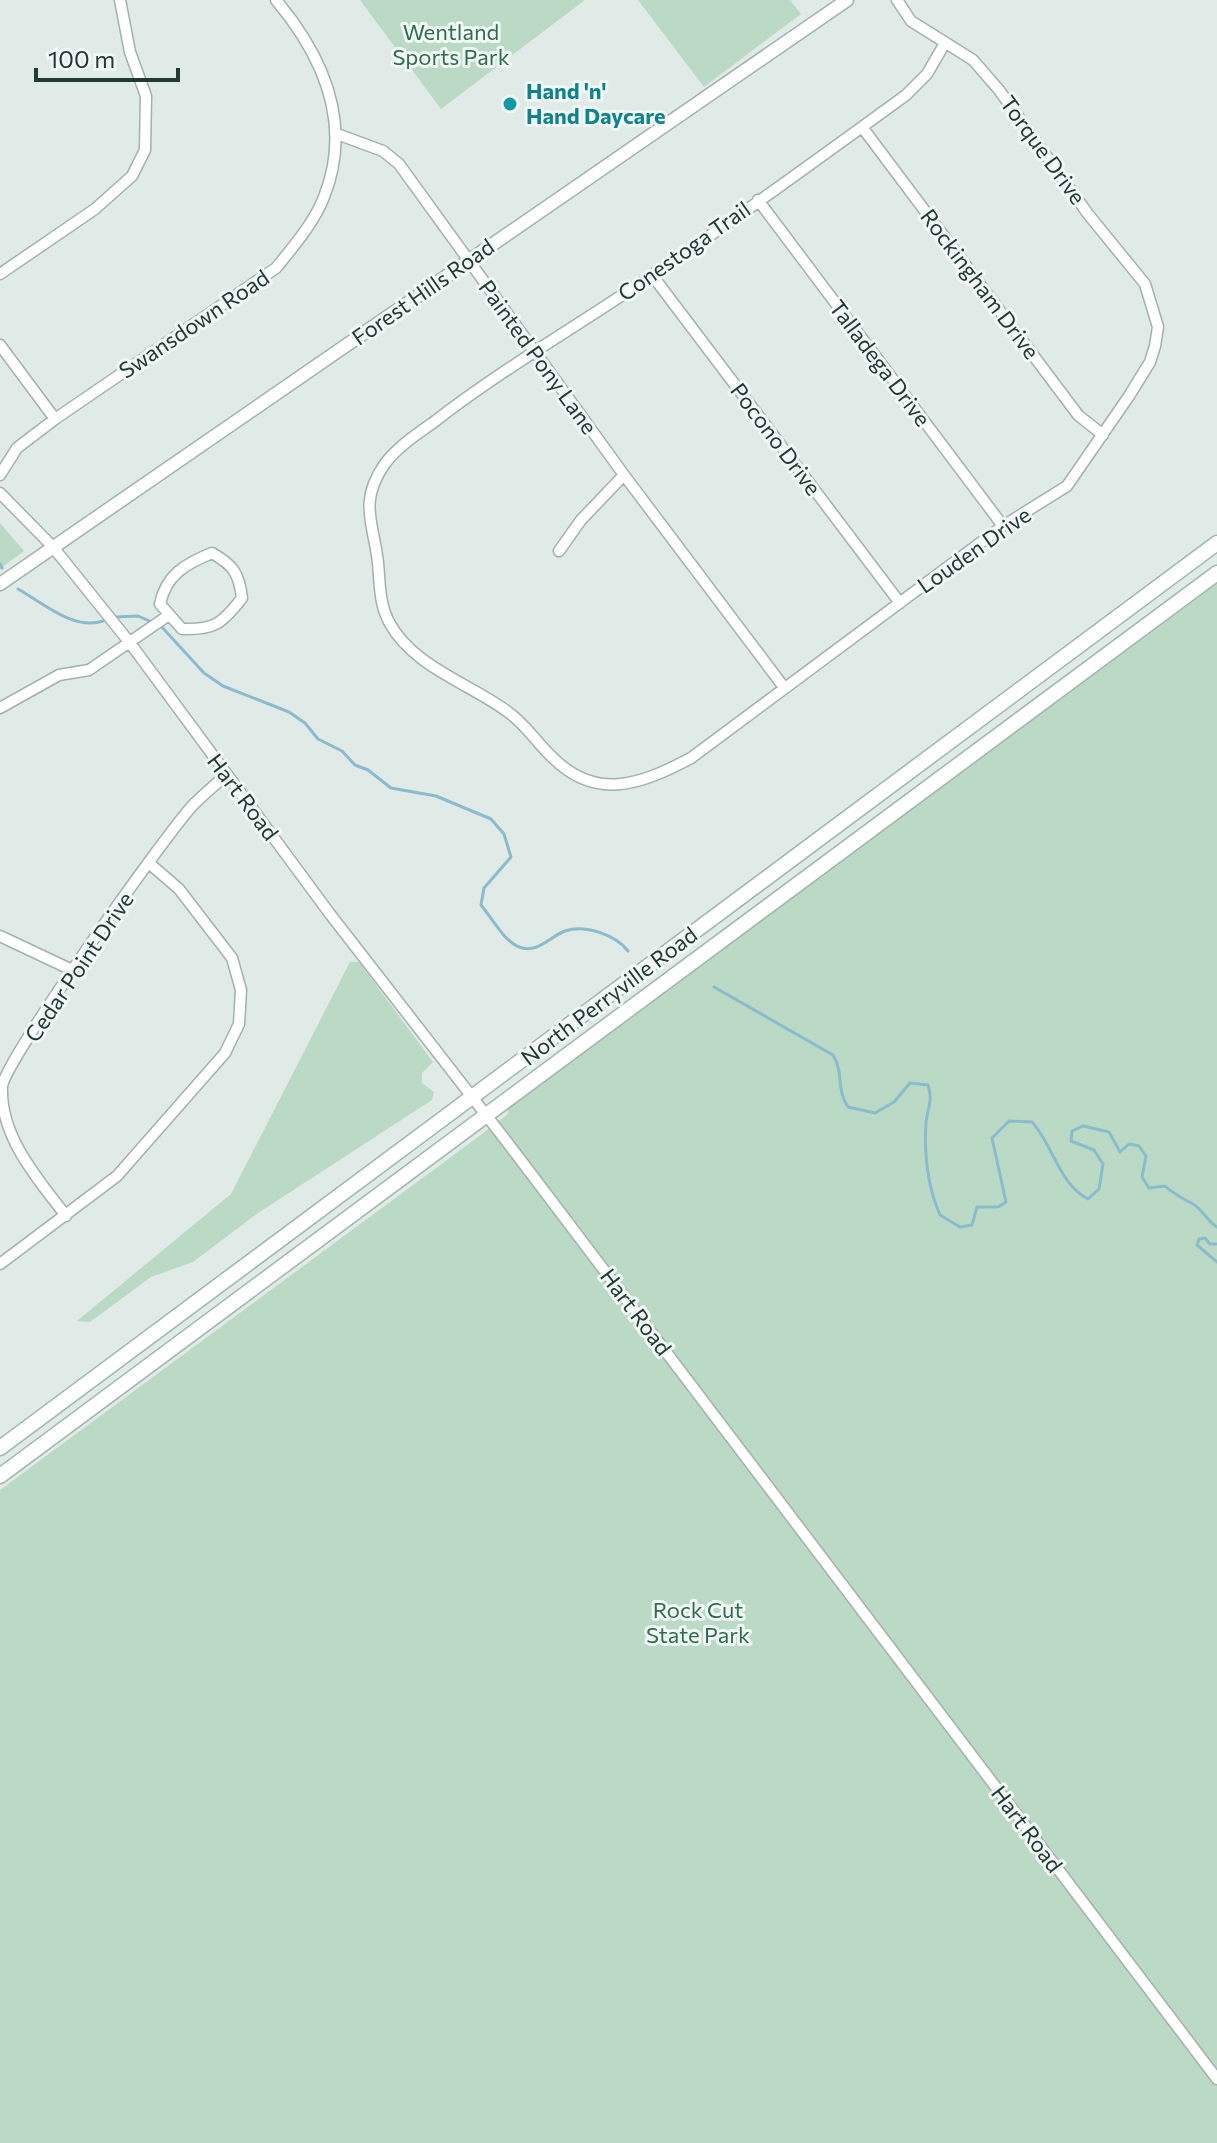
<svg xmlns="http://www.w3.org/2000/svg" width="1217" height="2143" font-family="Commissioner,sans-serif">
<rect width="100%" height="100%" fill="#e0eae7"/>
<path fill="#badac6" d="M360,0H585L441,109Z
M638,0H790L801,14L704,87Z
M0,523L24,551L0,569Z
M1217,583V2143H0V1490L474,1140L508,1114V1109Z
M350,962H359L433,1062L422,1073V1083L434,1092L432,1100L258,1213L193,1262L151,1277L90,1322L77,1321L231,1194Z"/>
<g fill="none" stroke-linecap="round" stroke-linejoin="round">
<path stroke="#8bbccd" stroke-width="3" d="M0,564L2,568
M18,589C43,603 74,631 103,621
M115,617L138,616L154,623
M160,625L204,673L223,686L289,712L305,723L318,739L342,751L355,765L368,770L391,788L436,796L491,819L504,834L511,857L484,888L481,905C491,917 505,942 519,947C538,954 549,937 565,931C585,924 616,935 628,951
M714,987L833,1055C844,1073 836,1090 848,1107L875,1113L894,1102L910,1083L928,1085C933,1100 928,1107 926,1122C924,1154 927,1185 940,1215L960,1227L972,1225L977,1207H998L1006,1202L992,1138L1009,1121L1032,1122C1054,1146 1058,1183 1088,1199L1099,1189L1103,1164L1094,1150L1071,1141L1072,1131L1083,1126L1109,1132L1120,1152L1129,1144L1139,1146L1146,1156L1142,1177L1149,1188L1165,1186C1175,1195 1182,1198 1193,1204C1202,1209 1208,1222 1217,1227
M1217,1244H1210L1205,1238L1199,1239L1197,1245L1217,1262"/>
<g stroke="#a3b1ae" stroke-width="13">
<path id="minor" d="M897,0L911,21L973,60L999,90L1088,214L1145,284L1158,327L1155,346L1150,362L1129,396L1067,486L1003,526L691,758C640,785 595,802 550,755C535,740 525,724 508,712C469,683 413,667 389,622C379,603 380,583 378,563C374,524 358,503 384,465C396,448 417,434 434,422C488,380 547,344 604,307C707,240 807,167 906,95L927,74L945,43
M862,127L1078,415L1103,435
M337,134L383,151L399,164L624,475L783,686
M758,200L1003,526
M0,274L95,209L132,176L145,150L146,96L130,52L120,0
M652,275L900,603
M0,345L55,419
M0,475L17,448L55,419L276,268C293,247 314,223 324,197C353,124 323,56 276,0
M0,493L53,547L130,643L330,914L507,1142L1217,2079
M559,551L581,520L624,475
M212,553C233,565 239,573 242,598C222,624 214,630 182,629L160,604C166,575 185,564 212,553Z
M0,708L59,675L89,670L169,615
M0,936L72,970
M66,1216C38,1179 0,1137 2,1087C3,1063 168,831 194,804C204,794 215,785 226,775
M0,1264L117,1176L225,1053L239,1024L241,990L232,958L179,889L150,864"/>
</g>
<g stroke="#a3b1ae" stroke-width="15">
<path id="tertiary" d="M0,584L847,0"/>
</g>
<g stroke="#a0b5af" stroke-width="17">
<path id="secondary" d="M0,1448L1217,543
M0,1476L1217,573"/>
</g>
<use href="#minor" stroke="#fff" stroke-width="10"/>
<use href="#tertiary" stroke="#fff" stroke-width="12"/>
<use href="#secondary" stroke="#fff" stroke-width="14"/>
</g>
<circle fill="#0f9aa8" stroke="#f0f7f4" stroke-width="3" cx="510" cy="104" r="8"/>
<g text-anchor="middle" stroke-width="6" stroke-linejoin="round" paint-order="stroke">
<g font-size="22" fill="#2e6e4d" stroke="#f0f7f4">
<text x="451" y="40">Wentland<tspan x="451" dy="25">Sports Park</tspan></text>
<text x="698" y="1618">Rock Cut<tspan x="698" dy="25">State Park</tspan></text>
</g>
<g font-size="22" font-weight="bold" fill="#0d838f" stroke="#f0f7f4" text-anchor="start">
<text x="526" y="99">Hand 'n'<tspan x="526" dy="25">Hand Daycare</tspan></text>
</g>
<g font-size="22" fill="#223935" stroke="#f0f7f4">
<text transform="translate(1043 150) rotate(54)" y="8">Torque Drive</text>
<text transform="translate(684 251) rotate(-35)" y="8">Conestoga Trail</text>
<text transform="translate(980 284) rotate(53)" y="8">Rockingham Drive</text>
<text transform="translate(423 292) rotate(-35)" y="8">Forest Hills Road</text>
<text transform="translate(194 324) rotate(-34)" y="8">Swansdown Road</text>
<text transform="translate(538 357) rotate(54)" y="8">Painted Pony Lane</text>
<text transform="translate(880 363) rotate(53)" y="8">Talladega Drive</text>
<text transform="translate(776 439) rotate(53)" y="8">Pocono Drive</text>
<text transform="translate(974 550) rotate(-35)" y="8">Louden Drive</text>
<text transform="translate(243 797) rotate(53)" y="8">Hart Road</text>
<text transform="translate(79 967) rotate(-56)" y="8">Cedar Point Drive</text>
<text transform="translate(609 996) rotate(-37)" y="8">North Perryville Road</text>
<text transform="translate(636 1312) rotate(53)" y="8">Hart Road</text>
<text transform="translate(1027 1829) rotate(53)" y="8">Hart Road</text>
</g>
</g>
<path d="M36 68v12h142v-12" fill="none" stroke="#223935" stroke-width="4"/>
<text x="48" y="68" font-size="24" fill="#223935" stroke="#f0f7f4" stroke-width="6" paint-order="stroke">100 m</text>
</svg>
